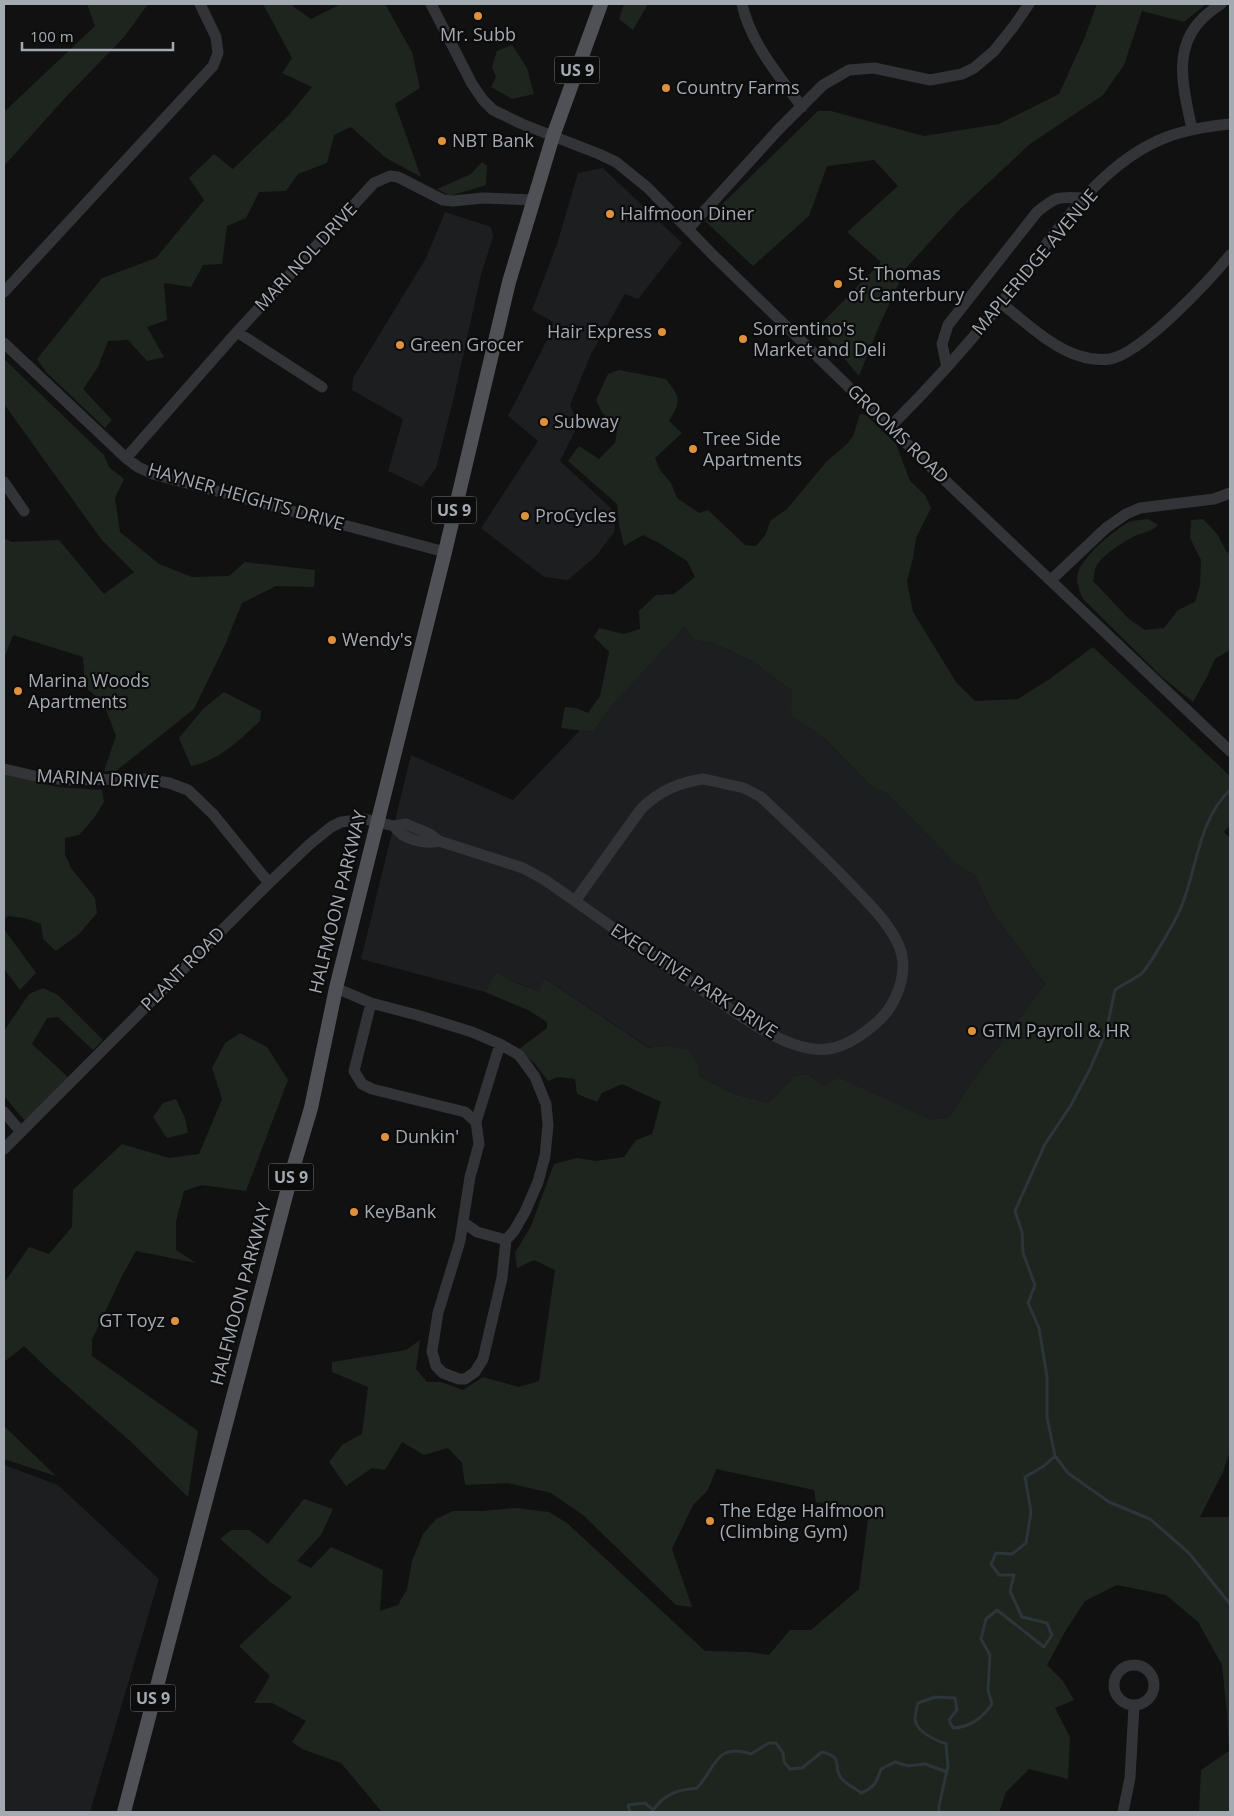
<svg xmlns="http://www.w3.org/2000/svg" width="1234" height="1816" font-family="'Open Sans',sans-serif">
<rect width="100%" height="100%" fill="#111112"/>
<path fill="#1d1e1f" d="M603,168L682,243L638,299L625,294L591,354L570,405L578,425L560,461L613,510L615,531L596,556L568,580L544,577L481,528L538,441L508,416L547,340L553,322L532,310L557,244L578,173Z
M445,212L491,227L493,237L481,275L453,401L436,468L422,487L388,471L403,419L352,390L353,378L426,258Z
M684,626L695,640L713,643L752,661L792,691L811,728L826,740L871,786L886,793L956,864L975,875L992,912L1045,984L972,1081L949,1117L932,1120L896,1105L823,1085L807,1074L794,1076L769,1103L733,1094L698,1075V1063L664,1046L650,1048L544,978L540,991L508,980L496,971L485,992L361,959L411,755L513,800L580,730L593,732L609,709Z
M4,1465L58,1485L159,1579L90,1812H4Z"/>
<path fill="#1e251e" d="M87,4H148L125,36L64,99L4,166V112L95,26Z
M263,4H292L294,7L311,19L341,4H385L412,52L420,88L395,104L421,177L386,158L351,127L334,135L327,163L298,174L286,191L259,192L246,218L227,226L222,264L203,265L191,287L164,283L167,320L147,327L164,357L147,361L128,340L108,341L98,367L83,389L112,420L105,428L46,372L37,359L102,278L156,258L204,200L189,178L214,154L233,169L289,115L312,87L282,73L292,58Z
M624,4H648L633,30L619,19Z
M1097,4H1206L1184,22L1142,11L1124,65L1103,95L1030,144L958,211L906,268L880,324L859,376L818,327L881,262L847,232L898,186L874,160L827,166L809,216L753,266L705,221L818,111H831L924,136L999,124L1059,94L1084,39Z
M512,45L527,68L534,94L512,99L491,87L496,77L492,67L497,51Z
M482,162L487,166L486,185L450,196L437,189L471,174Z
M4,359L104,455L109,467L124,479L115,498L120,532L159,564L192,577L229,576L245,562L315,570L314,587L276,586L242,603L225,645L194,709L116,771H104L116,736L103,702L85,687L83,657L13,635L4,659V538L12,542L59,540L104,594L134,572L101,539L4,404Z
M619,370L666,379C680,398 682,400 669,421L682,433L655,458L660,470L671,483L677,498L699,513L708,510L745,545L756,546L766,534L770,521L787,509L826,462L847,444L853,436L860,414L866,415L896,444L910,481L925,495L931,508L916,538L913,558L907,581L913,612L956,682L975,701L1018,699L1048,680L1093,647L1230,776V825L1224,832L1230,838V1451L1223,1472L1200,1517H1230V1812H1199L1201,1770L1229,1751L1227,1713L1222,1665L1198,1622L1166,1595L1117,1585L1085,1601L1066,1630L1047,1665L1063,1681L1074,1700L1055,1708L1070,1737L1068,1779L1029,1769L1006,1792L999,1812H382L341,1763L302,1749L292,1742L306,1721L272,1703H254L270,1676L239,1646L292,1597L270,1582L220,1539L231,1530H249L268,1544L304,1499L333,1509L321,1535L297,1561L311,1568L331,1547L383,1570L380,1611L398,1605L407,1589L412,1561L423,1534L436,1519L453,1511H482L515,1508L549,1512L567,1523L705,1651L749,1652L769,1655L790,1630H811L859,1589L868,1520V1513L816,1502L814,1490L716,1469L708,1490L693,1505L672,1549L692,1607L676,1605L583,1515L551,1493L508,1483L465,1485L462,1463L448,1448L424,1455L402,1442L385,1470L372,1468L346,1486L329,1462L342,1445L362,1434L368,1387L332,1372V1362L406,1350L420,1340L416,1369L427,1382H441L463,1390L483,1377L519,1387L539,1381L555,1270L534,1260L517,1268L515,1253L531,1226L554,1164L577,1158L596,1161L624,1157L636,1140L652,1134L661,1102L622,1084L602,1093L597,1102L577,1094L575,1079L558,1077L548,1081L535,1064L519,1049L547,1028V1022L528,1010L485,992L496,971L508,980L539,991L544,978L649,1048L664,1046L688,1050L698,1063V1075L733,1094L769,1103L794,1076L807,1074L823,1085L839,1078L932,1120L949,1117L972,1081L1045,984L992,912L975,875L956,864L886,793L871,786L826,740L811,728L791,716L792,691L752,661L713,643L695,640L684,627L609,709L593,732L561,728L565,707L576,708L588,713L600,696L609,652L594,637L599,628L624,634L640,629L639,611L656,595L674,594L695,577L687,561L657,542L643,535L624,546L619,525L617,504L568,461L579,446L599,459L615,443L618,425L602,413L596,400L608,374Z
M1148,519L1158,525C1151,532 1145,532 1137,535C1125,540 1099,557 1095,569C1094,572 1094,577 1093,581L1129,619L1145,630L1164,628L1178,610L1195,602L1200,585L1201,560L1190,538L1191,520L1203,519L1218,535L1226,551L1230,554V650L1215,659L1207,677L1193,702L1163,678L1083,599C1080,592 1075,581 1078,573C1083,556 1113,531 1129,522C1135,520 1142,520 1148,519Z
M224,692L261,711L260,721C240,739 219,761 191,766L179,738L203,709Z
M4,774L57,787L102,790L104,802L94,818L79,835L65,838V854L71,868L95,898L97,913L79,934L56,951L43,939L41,924L24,918L8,916L4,920Z
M4,929L36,973L20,990L4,969Z
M43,988L58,995L103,1040L93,1050L58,1017L47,1018L32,1044L68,1077L25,1121L4,1096V1031L29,994Z
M240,1033L267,1047L288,1080L246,1191L202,1185L184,1191L176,1221V1250L196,1263L136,1251L122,1276L92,1340V1356L198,1431L188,1497L130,1441L52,1373L24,1346L4,1362V1283L29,1247L49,1254L72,1227L73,1190L122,1144L169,1158L199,1154L222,1099L212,1068L225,1043Z
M176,1099L185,1118L188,1133L167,1138L153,1117L163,1103Z
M4,1426L56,1476L4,1459Z"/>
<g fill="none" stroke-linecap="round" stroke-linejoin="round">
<path stroke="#2c353a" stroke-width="3" d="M1055,1456L1068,1473L1109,1502L1150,1519L1189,1553L1230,1604
M630,1812L628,1805L645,1803L653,1810C666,1793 677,1790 697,1788C716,1768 715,1742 751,1754L769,1743H776L783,1753L784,1762L790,1769L802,1768L822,1752C845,1758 832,1765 841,1778C845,1784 855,1788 861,1793C874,1788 877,1782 881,1769L895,1762L908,1766L925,1764L947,1772
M939,1812V1806L948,1766L946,1744C935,1740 916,1732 915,1719C915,1714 917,1708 918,1703L935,1697L955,1698L957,1710L949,1720L953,1728C971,1727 982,1718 992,1704L988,1690L990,1655L981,1639L986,1619L997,1610L1044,1647L1052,1635L1047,1623L1022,1617L1010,1591L1014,1575H999L991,1564L996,1553L1012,1554L1026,1543L1031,1512L1025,1477L1044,1466L1055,1456L1047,1417V1377L1039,1328L1028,1303L1035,1285L1023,1253L1022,1232L1015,1211L1045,1144L1071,1105L1090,1069L1106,1032L1115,990C1123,984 1133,980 1141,974C1149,967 1178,917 1182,905C1197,867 1199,819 1230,790"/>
<path stroke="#333437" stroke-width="11" d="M431,4L472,84L483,100L493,110L522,124L599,154L616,162L648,188L712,254L932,468L1230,751
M742,4C750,42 779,76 802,107
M1192,129C1184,91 1171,49 1203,18C1208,13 1215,8 1221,4
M688,229L779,129L823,85L849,70L874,68L930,80L962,74L974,68L994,51L1014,26L1029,4
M4,292L213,66L218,53L216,37L200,4
M1001,303C1024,321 1052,348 1080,356C1089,359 1101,360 1110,359C1142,353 1209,281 1230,255
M237,332L322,387
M4,343L126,458L138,467L153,474L445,552
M947,367L942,344L948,325L1037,212C1058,195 1058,197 1084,198
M891,426C930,387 968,345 1002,302C1049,244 1095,164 1167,137C1188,129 1209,126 1230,124
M126,458L237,332L374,183L390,176L398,177L443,200L453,201L483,198L535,200
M4,482L24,511
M1051,580L1106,528L1126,514L1140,508L1214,499L1230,493
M4,769L39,777L67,780L147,779L169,783L188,790L213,814L269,883
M704,779L744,788L761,797C794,828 827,859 858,892C874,909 890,925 899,946C910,972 896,1007 875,1024C854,1042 832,1055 803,1047C771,1039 738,1014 711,996C665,965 620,933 575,901L641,809C659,791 679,782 704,779Z
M394,826C402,839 424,845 439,841
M336,988L371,1003L417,1015L472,1032L500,1044L519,1055L525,1063L535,1077L546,1104L548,1125L545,1156L538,1182L525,1212L514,1231L506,1240L502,1278L483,1359L475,1372L465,1379H459L443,1373L436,1366L432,1351L438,1313L460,1241L470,1177L479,1144L476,1122L500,1044
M371,1003L354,1071L362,1084L372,1089L465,1112L476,1122
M4,1112L21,1132
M4,1149L269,883L310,844L331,827L341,822L365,819L394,826L406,824L430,834L439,841L523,868L545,880L575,901
M463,1222L477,1232L506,1240
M1114 1685a20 20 0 1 1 40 0a20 20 0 1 1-40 0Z
M1123,1812L1130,1778L1134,1706"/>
<path stroke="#4f5156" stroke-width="14" d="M124,1812L294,1165L311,1108L336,988L445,552L509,282L553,136L601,4"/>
</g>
<g fill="#e0913c" stroke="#0c0c0d" stroke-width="2">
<circle cx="478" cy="16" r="5"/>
<circle cx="666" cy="88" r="5"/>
<circle cx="442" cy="141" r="5"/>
<circle cx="610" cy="214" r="5"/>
<circle cx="838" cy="284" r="5"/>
<circle cx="662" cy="332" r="5"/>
<circle cx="743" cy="339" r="5"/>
<circle cx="400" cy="345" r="5"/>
<circle cx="544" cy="422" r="5"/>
<circle cx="693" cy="449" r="5"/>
<circle cx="525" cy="516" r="5"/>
<circle cx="332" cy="640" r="5"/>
<circle cx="18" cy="691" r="5"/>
<circle cx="972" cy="1031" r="5"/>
<circle cx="385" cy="1137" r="5"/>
<circle cx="354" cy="1212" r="5"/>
<circle cx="175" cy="1321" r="5"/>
<circle cx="710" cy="1521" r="5"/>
</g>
<g text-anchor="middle" stroke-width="4.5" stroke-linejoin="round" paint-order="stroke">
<g fill="#0c0c0d" stroke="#767b80" stroke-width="1">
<rect x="554.5" y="56.5" width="45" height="27" rx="4"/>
<rect x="431.5" y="496.5" width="45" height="27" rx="4"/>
<rect x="268.5" y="1163.5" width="45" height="27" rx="4"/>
<rect x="130.5" y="1684.5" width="45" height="27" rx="4"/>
</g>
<g font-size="16" font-weight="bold" fill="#a4aab2">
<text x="577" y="76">US 9</text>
<text x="454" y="516">US 9</text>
<text x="291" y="1183">US 9</text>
<text x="153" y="1704">US 9</text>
</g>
<g font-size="18" fill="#a4aab2" stroke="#0c0c0d" text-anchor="start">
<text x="478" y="41" text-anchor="middle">Mr. Subb</text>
<text x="676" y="94">Country Farms</text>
<text x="452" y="147">NBT Bank</text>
<text x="620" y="220">Halfmoon Diner</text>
<text x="848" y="280">St. Thomas<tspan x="848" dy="21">of Canterbury</tspan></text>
<text x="753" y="335">Sorrentino's<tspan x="753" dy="21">Market and Deli</tspan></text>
<text x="652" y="338" text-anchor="end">Hair Express</text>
<text x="410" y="351">Green Grocer</text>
<text x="554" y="428">Subway</text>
<text x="703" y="445">Tree Side<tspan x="703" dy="21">Apartments</tspan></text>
<text x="535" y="522">ProCycles</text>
<text x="342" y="646">Wendy's</text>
<text x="28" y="687">Marina Woods<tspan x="28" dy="21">Apartments</tspan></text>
<text x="982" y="1037">GTM Payroll &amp; HR</text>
<text x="395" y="1143">Dunkin'</text>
<text x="364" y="1218">KeyBank</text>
<text x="165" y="1327" text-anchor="end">GT Toyz</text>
<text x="720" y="1517">The Edge Halfmoon<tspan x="720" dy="21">(Climbing Gym)</tspan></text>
</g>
<g font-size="18" fill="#a4aab2" stroke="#0c0c0d">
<text transform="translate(306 257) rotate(-47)" y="6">MARI NOL DRIVE</text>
<text transform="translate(1035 262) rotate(-50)" y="6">MAPLERIDGE AVENUE</text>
<text transform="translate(898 434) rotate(44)" y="6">GROOMS ROAD</text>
<text transform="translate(246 497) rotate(16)" y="6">HAYNER HEIGHTS DRIVE</text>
<text transform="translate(98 779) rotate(3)" y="6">MARINA DRIVE</text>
<text transform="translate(338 902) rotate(-76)" y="6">HALFMOON PARKWAY</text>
<text transform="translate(183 969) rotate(-45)" y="6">PLANT ROAD</text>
<text transform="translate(694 981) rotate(33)" y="6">EXECUTIVE PARK DRIVE</text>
<text transform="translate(241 1294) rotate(-75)" y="6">HALFMOON PARKWAY</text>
</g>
</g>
<rect width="1234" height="1816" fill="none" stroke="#a4aab2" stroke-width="10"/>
<path d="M22 42v8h151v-8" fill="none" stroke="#a4aab2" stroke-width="2.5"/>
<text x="30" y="42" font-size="15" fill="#a4aab2" stroke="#0c0c0d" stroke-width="4" paint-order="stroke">100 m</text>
</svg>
